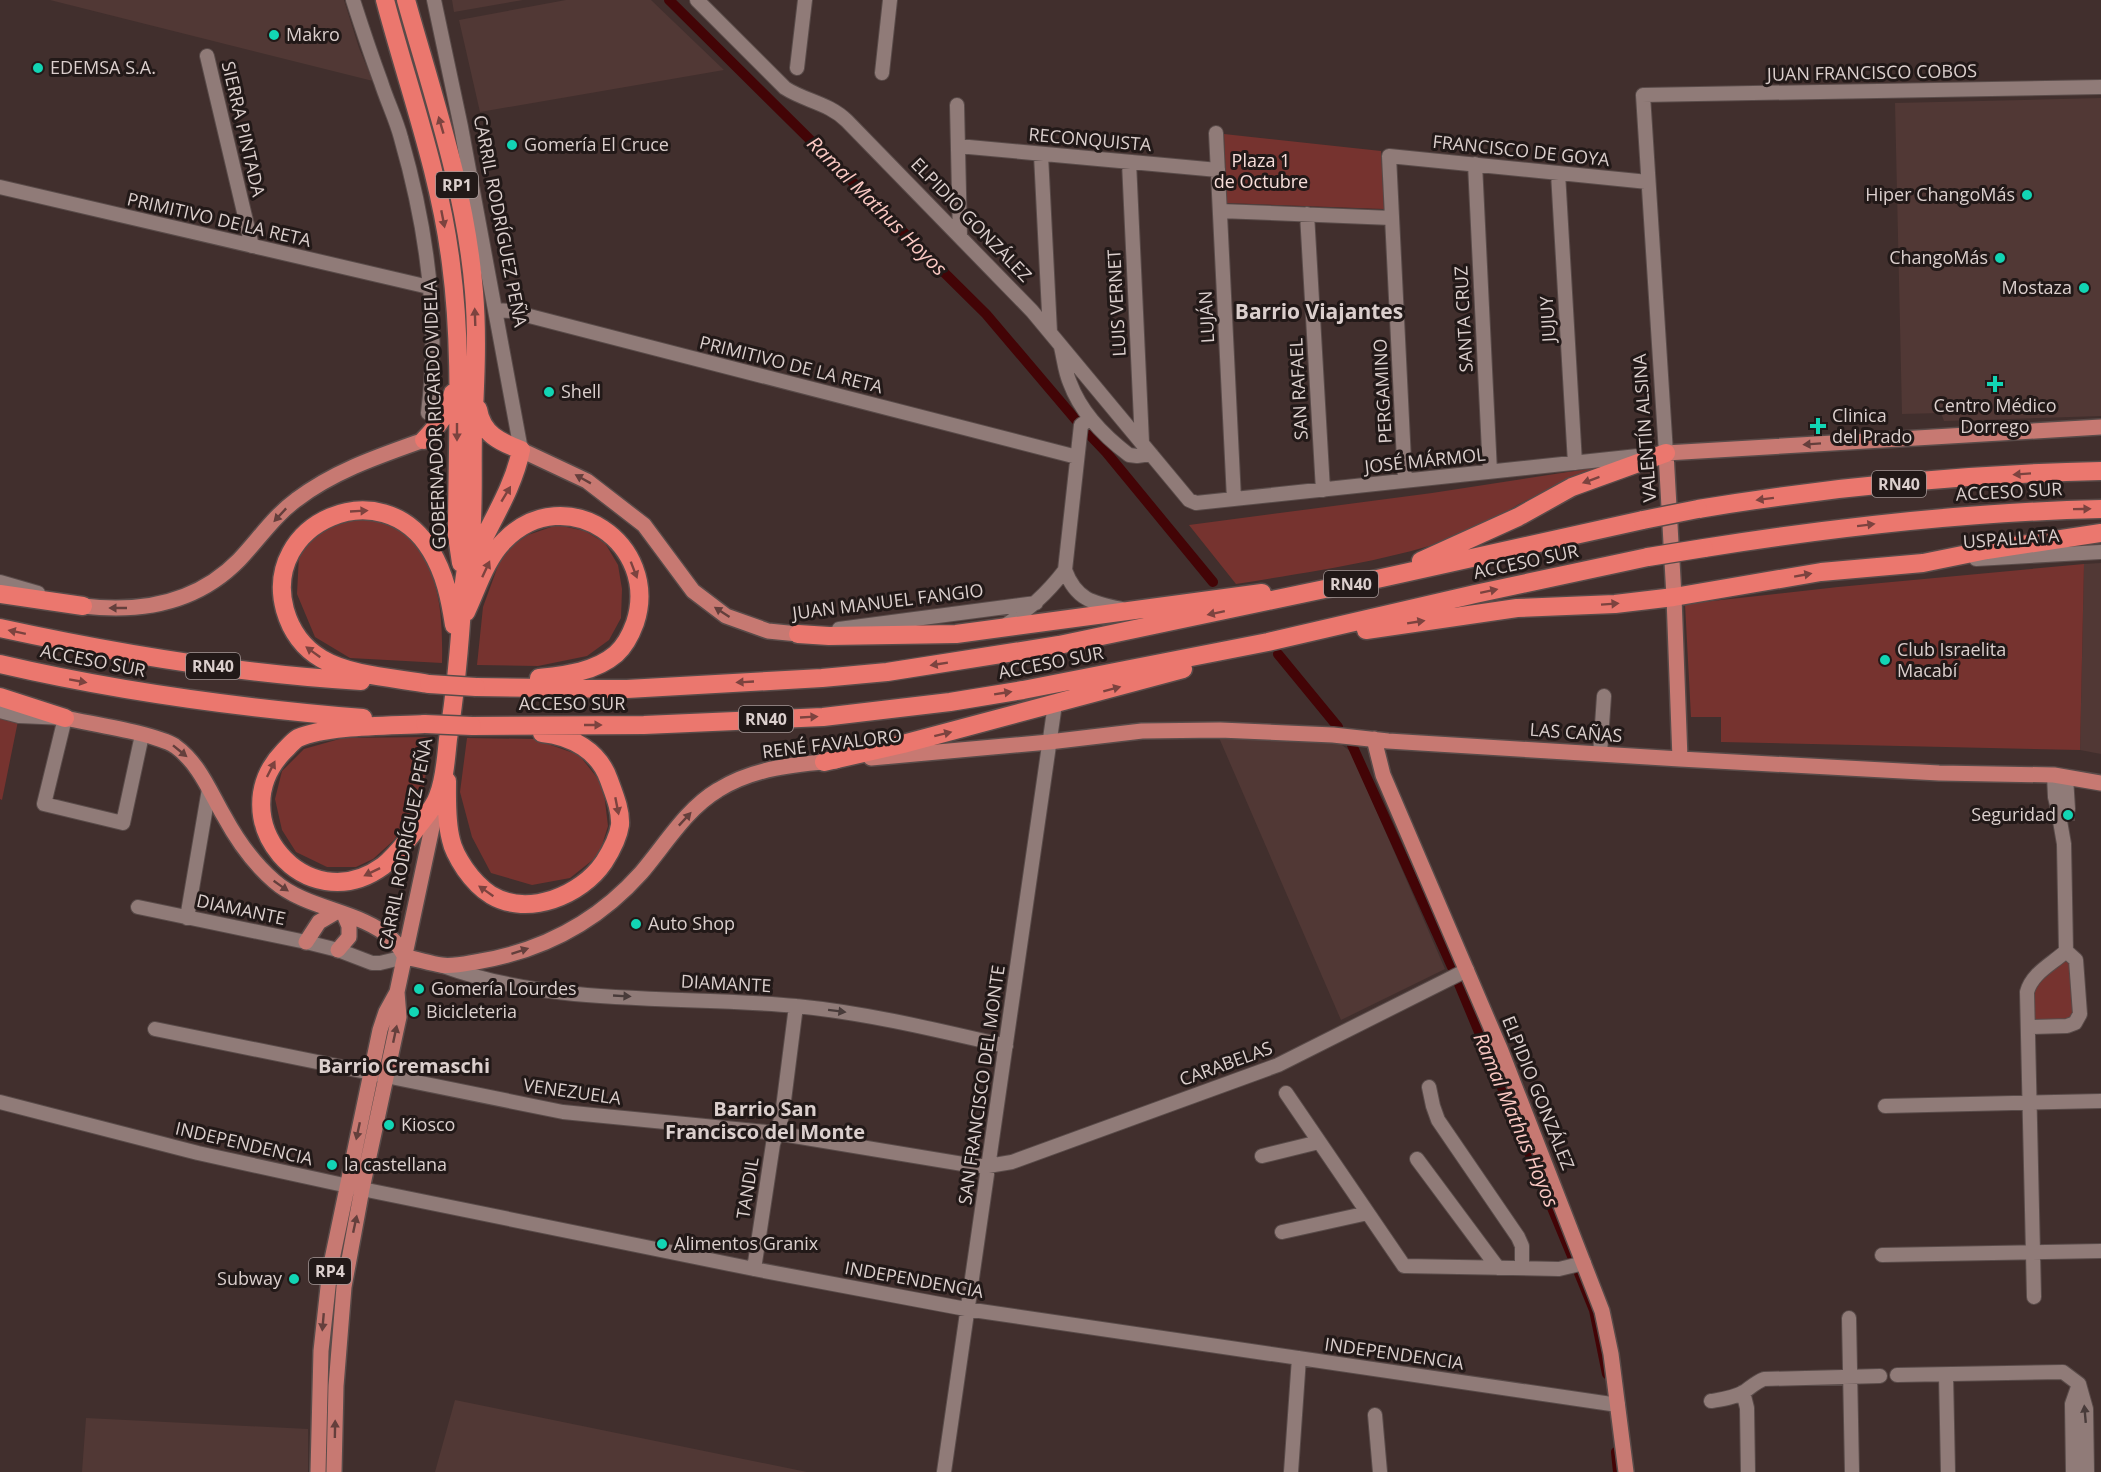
<svg xmlns="http://www.w3.org/2000/svg" width="2101" height="1472" font-family="'Open Sans',sans-serif">
<rect width="100%" height="100%" fill="#412f2d"/>
<path fill="#513835" d="M50,0H344L359,48L373,81Z
M452,0H523L454,12Z
M566,0H651L724,70L480,112L459,20Z
M2101,98V416L1944,421L1941,413L1902,414L1895,103Z
M2101,563V754L2080,750L2084,564Z
M1217,733L1333,738L1351,752L1445,969L1341,1020Z
M455,1400L807,1472H435Z
M86,1418L308,1429V1472H82Z"/>
<path fill="#76332f" d="M1224,134L1381,151L1384,209L1227,203Z
M1607,466C1577,478 1548,490 1519,504C1503,513 1489,526 1472,532C1397,560 1315,571 1236,584L1189,525L1432,493Z
M366,517C373,519 382,520 389,523C440,552 443,611 442,663L350,658L315,637L297,594L299,555L322,529Z
M557,525L585,531L605,543L618,565L622,589L621,618L609,640L587,656L538,666L477,665L483,607L503,552L528,535Z
M2084,564L2080,750L1721,742V717H1691L1685,604L1838,587Z
M0,717L18,721L2,800L0,799Z
M431,737L423,793L394,840L373,859L356,867H327L296,852L282,830L275,799L282,771L304,749L343,738Z
M467,738L534,739L579,755L603,785L608,826L599,855L570,878L532,885L491,873L472,837L460,792Z
M2066,951L2076,960L2075,1023L2029,1027L2027,992Z"/>
<g fill="none" stroke-linecap="round" stroke-linejoin="round">
<path stroke="#430406" stroke-width="10" d="M669,0L986,314L1076,420
M1087,432L1106,452L1213,582
M1278,654L1338,727
M1352,745L1452,967
M1459,984L1572,1256
M1579,1273L1594,1310L1607,1374
M1616,1452L1618,1472"/>
<path stroke="#584745" stroke-width="14" stroke-dasharray="14 7" stroke-linecap="butt" d="M2068,809V821"/>
<g stroke="#594b49" stroke-width="16">
<path id="minor" d="M353,0C362,28 371,55 381,82C387,101 396,119 401,138C426,225 440,322 428,413
M434,0L461,127L521,450
M697,0L785,88C805,101 829,103 847,121L1032,311L1189,500L1196,503L1666,453L1643,95L2101,87
M207,56L252,246
M797,68L805,0
M882,73L890,0
M957,105L960,237
M1216,133L1234,499
M958,146L1218,170
M1041,155L1050,332
M1129,162L1142,442
M1475,164L1490,472
M1558,173L1575,463
M0,187L429,287
M1220,211L1392,218
M1307,214L1323,490
M496,310L510,311L1077,457
M1061,347C1064,359 1065,372 1070,383C1081,413 1104,436 1129,455L1137,456L1151,454
M1090,419L1081,425L1065,570C1076,600 1093,603 1122,609
M1405,481L1389,156L1648,182
M1976,559L2101,552
M0,582L38,593
M1003,627C1029,609 1046,595 1065,570
M839,629L1036,603
M0,711L19,716L65,718L44,804L123,823L142,735
M1600,754L1604,696
M2054,775L2055,797L2058,809
M2066,777L2068,809
M138,907L306,942L338,950L372,963H380L405,957
M187,918L209,789
M443,966C555,1007 679,995 796,1006C867,1013 937,1030 1006,1046
M2029,1027L2067,1026L2075,1023L2080,1014L2076,960L2066,951L2064,844L2060,821
M155,1029L563,1112L776,1133L975,1166H988L1012,1162L1278,1065L1467,970
M1429,1087L1433,1106L1438,1120L1518,1237L1522,1246V1268
M1286,1093L1404,1266L1559,1269L1584,1263
M0,1102L198,1153L362,1189L754,1269L966,1309L1618,1405
M1885,1106L2101,1101
M1262,1156L1319,1142
M1417,1159L1498,1268
M1282,1232L1368,1213
M1882,1255L2101,1251
M754,1269L773,1144L782,1116L796,1006
M2034,1297L2027,992C2032,973 2052,964 2066,951
M1849,1318L1852,1472
M1897,1375L2063,1372L2079,1384
M1946,1375L1948,1472
M1743,1392L1747,1408L1748,1472
M1711,1401C1723,1399 1733,1398 1744,1392C1751,1387 1756,1382 1764,1379L1880,1376
M1375,1415L1380,1472
M944,1472L1055,704
M1291,1472L1299,1358
M2073,1472L2072,1404L2079,1384L2086,1409L2087,1472"/>
</g>
<g stroke="#594b49" stroke-width="18">
<path id="major" d="M521,450L587,481L644,525L693,591L726,616L768,631L798,634
M83,606C141,613 197,603 239,560C258,540 274,516 296,500C334,471 379,456 424,440
M65,718C91,724 154,733 175,746C199,763 210,792 224,816C237,840 253,863 274,881C307,910 360,910 392,939C398,944 401,950 405,957C417,959 429,963 441,965C454,967 468,963 481,961C544,950 599,920 641,873C665,845 686,809 718,790C753,768 795,764 836,761
M1374,739L1383,775L1501,1051L1602,1311L1611,1354L1626,1472
M871,758L1049,742L1142,731L1220,730L1333,735L1388,741L1680,759L1939,773L2054,775L2101,783
M1680,759L1674,597L1666,453L2101,427
M306,942L319,922L336,912
M338,950L349,937V926L344,914
M318,1472L321,1351L330,1269L380,1030L386,1012L397,992
M334,1472L336,1386L344,1287L362,1189L399,1017L397,992L437,804"/>
</g>
<g stroke="#594b49" stroke-width="21">
<path id="highway" d="M385,0C408,87 440,174 451,264C463,354 457,446 457,536L461,563
M406,0C433,96 466,192 474,292C478,339 475,387 473,433C472,467 474,502 471,536C469,555 464,574 463,593C460,642 456,690 448,739C446,757 445,779 438,796C434,809 421,821 413,833C404,844 395,857 383,866C306,922 219,818 284,751C289,746 293,741 298,738C327,725 392,726 425,724
M424,440C438,426 448,413 453,393
M1698,509C1830,487 1966,474 2101,471
M1704,548C1836,527 1968,512 2101,509
M473,561C489,524 513,490 521,450C500,442 482,434 478,409
M1421,561L1518,517L1572,487L1666,453
M0,594L83,606
M466,612C477,589 486,558 505,540C566,479 661,544 635,623C631,634 625,646 616,654C595,672 565,675 539,678
M0,628C119,654 240,674 361,681
M1366,630L1517,608L1615,604L1674,597L1821,572L1923,563L1987,550L2101,533
M798,634L829,636L956,634L1262,593
M0,664C120,692 241,708 363,718
M429,684C396,678 351,676 322,659C303,648 291,631 285,610C261,523 382,469 431,551C445,574 450,599 454,625
M476,687L627,689L822,678L887,672L1059,645L1339,586L1368,581L1643,520
M0,697L65,718
M472,726L644,725L823,717L950,702L1023,690L1268,642L1475,594L1648,557
M824,762L903,744L1183,669
M447,781C447,800 446,821 451,840C453,850 459,860 465,869C472,879 480,888 491,895C528,917 581,896 604,862C611,851 618,839 620,825C621,810 614,794 609,780C599,751 572,736 542,733"/>
</g>
<use href="#minor" stroke="#907b78" stroke-width="14"/>
<use href="#major" stroke="#c77972" stroke-width="15"/>
<use href="#highway" stroke="#eb776e" stroke-width="18"/>
<g stroke="#594b49" stroke-width="21" stroke-linecap="butt">
<path id="highway-bridge" d="M1643,520L1698,509
M1648,557L1704,548
M429,684L476,687
M425,724L472,726"/>
</g>
<use href="#highway-bridge" stroke="#eb776e" stroke-width="18"/>
</g>
<defs><path id="oneway-solid" d="M-6-.8H1V-3.2L6.5 0L1 3.2V.8H-6Z" transform="scale(1.5)"/></defs>
<g fill="#7c433f">
<use href="#oneway-solid" transform="translate(441 125) rotate(-106)"/>
<use href="#oneway-solid" transform="translate(443 219) rotate(79)"/>
<use href="#oneway-solid" transform="translate(475 317) rotate(-92)"/>
<use href="#oneway-solid" transform="translate(457 432) rotate(90)"/>
<use href="#oneway-solid" transform="translate(2022 474) rotate(176)"/>
<use href="#oneway-solid" transform="translate(1591 480) rotate(160)"/>
<use href="#oneway-solid" transform="translate(506 494) rotate(-59)"/>
<use href="#oneway-solid" transform="translate(1765 499) rotate(173)"/>
<use href="#oneway-solid" transform="translate(2082 509) rotate(-1)"/>
<use href="#oneway-solid" transform="translate(359 511) rotate(-3)"/>
<use href="#oneway-solid" transform="translate(1866 525) rotate(-7)"/>
<use href="#oneway-solid" transform="translate(486 569) rotate(-65)"/>
<use href="#oneway-solid" transform="translate(634 570) rotate(69)"/>
<use href="#oneway-solid" transform="translate(1803 575) rotate(-10)"/>
<use href="#oneway-solid" transform="translate(1489 591) rotate(-12)"/>
<use href="#oneway-solid" transform="translate(1610 604) rotate(-4)"/>
<use href="#oneway-solid" transform="translate(1216 613) rotate(168)"/>
<use href="#oneway-solid" transform="translate(1416 622) rotate(-9)"/>
<use href="#oneway-solid" transform="translate(17 632) rotate(-168)"/>
<use href="#oneway-solid" transform="translate(313 652) rotate(-144)"/>
<use href="#oneway-solid" transform="translate(939 664) rotate(171)"/>
<use href="#oneway-solid" transform="translate(78 681) rotate(10)"/>
<use href="#oneway-solid" transform="translate(745 682) rotate(177)"/>
<use href="#oneway-solid" transform="translate(1112 689) rotate(-15)"/>
<use href="#oneway-solid" transform="translate(1003 693) rotate(-9)"/>
<use href="#oneway-solid" transform="translate(809 717) rotate(-3)"/>
<use href="#oneway-solid" transform="translate(593 725)"/>
<use href="#oneway-solid" transform="translate(943 734) rotate(-14)"/>
<use href="#oneway-solid" transform="translate(271 769) rotate(-63)"/>
<use href="#oneway-solid" transform="translate(617 806) rotate(79)"/>
<use href="#oneway-solid" transform="translate(372 872) rotate(154)"/>
<use href="#oneway-solid" transform="translate(486 891) rotate(-145)"/>
</g>
<g fill="#643f3c">
<use href="#oneway-solid" transform="translate(1812 444) rotate(176)"/>
<use href="#oneway-solid" transform="translate(583 479) rotate(-151)"/>
<use href="#oneway-solid" transform="translate(280 515) rotate(133)"/>
<use href="#oneway-solid" transform="translate(118 608) rotate(180)"/>
<use href="#oneway-solid" transform="translate(722 612) rotate(-147)"/>
<use href="#oneway-solid" transform="translate(180 751) rotate(39)"/>
<use href="#oneway-solid" transform="translate(685 819) rotate(-47)"/>
<use href="#oneway-solid" transform="translate(281 886) rotate(35)"/>
<use href="#oneway-solid" transform="translate(520 951) rotate(-18)"/>
<use href="#oneway-solid" transform="translate(395 1034) rotate(-78)"/>
<use href="#oneway-solid" transform="translate(358 1131) rotate(102)"/>
<use href="#oneway-solid" transform="translate(355 1224) rotate(-78)"/>
<use href="#oneway-solid" transform="translate(323 1322) rotate(95)"/>
<use href="#oneway-solid" transform="translate(335 1429) rotate(-89)"/>
</g>
<g fill="#483b3a">
<use href="#oneway-solid" transform="translate(622 996) rotate(3)"/>
<use href="#oneway-solid" transform="translate(837 1011) rotate(7)"/>
<use href="#oneway-solid" transform="translate(2085 1414) rotate(-95)"/>
</g>
<g fill="#12d5b4" stroke="#221918" stroke-width="2">
<circle cx="274" cy="35" r="6"/>
<circle cx="38" cy="68" r="6"/>
<circle cx="512" cy="145" r="6"/>
<circle cx="2027" cy="195" r="6"/>
<circle cx="2000" cy="258" r="6"/>
<circle cx="2084" cy="288" r="6"/>
<path d="M1992 375h6v6h6v6h-6v6h-6v-6h-6v-6h6z"/>
<circle cx="549" cy="392" r="6"/>
<path d="M1815 417h6v6h6v6h-6v6h-6v-6h-6v-6h6z"/>
<circle cx="1885" cy="660" r="6"/>
<circle cx="2068" cy="815" r="6"/>
<circle cx="636" cy="924" r="6"/>
<circle cx="419" cy="989" r="6"/>
<circle cx="414" cy="1012" r="6"/>
<circle cx="389" cy="1125" r="6"/>
<circle cx="332" cy="1165" r="6"/>
<circle cx="662" cy="1244" r="6"/>
<circle cx="294" cy="1279" r="6"/>
</g>
<g text-anchor="middle" stroke-width="6" stroke-linejoin="round" paint-order="stroke">
<g fill="#221918" stroke="#a49897" stroke-width="1.5">
<rect x="436" y="172" width="42" height="26" rx="4.5"/>
<rect x="1872" y="471" width="54" height="26" rx="4.5"/>
<rect x="1324" y="571" width="54" height="26" rx="4.5"/>
<rect x="186" y="653" width="54" height="26" rx="4.5"/>
<rect x="739" y="706" width="54" height="26" rx="4.5"/>
<rect x="309" y="1258" width="42" height="26" rx="4.5"/>
</g>
<g font-size="16" font-weight="bold" fill="#dbcfcd">
<text x="457" y="191">RP1</text>
<text x="1899" y="490">RN40</text>
<text x="1351" y="590">RN40</text>
<text x="213" y="672">RN40</text>
<text x="766" y="725">RN40</text>
<text x="330" y="1277">RP4</text>
</g>
<g font-size="18" fill="#dbcfcd" stroke="#221918" text-anchor="start">
<text x="286" y="41">Makro</text>
<text x="50" y="74">EDEMSA S.A.</text>
<text x="524" y="151">Gomería El Cruce</text>
<text x="2015" y="201" text-anchor="end">Hiper ChangoMás</text>
<text x="1988" y="264" text-anchor="end">ChangoMás</text>
<text x="2072" y="294" text-anchor="end">Mostaza</text>
<text x="561" y="398">Shell</text>
<text x="1995" y="412" text-anchor="middle">Centro Médico<tspan x="1995" dy="21">Dorrego</tspan></text>
<text x="1832" y="422">Clinica<tspan x="1832" dy="21">del Prado</tspan></text>
<text x="1897" y="656">Club Israelita<tspan x="1897" dy="21">Macabí</tspan></text>
<text x="2056" y="821" text-anchor="end">Seguridad</text>
<text x="648" y="930">Auto Shop</text>
<text x="431" y="995">Gomería Lourdes</text>
<text x="426" y="1018">Bicicleteria</text>
<text x="401" y="1131">Kiosco</text>
<text x="344" y="1171">la castellana</text>
<text x="674" y="1250">Alimentos Granix</text>
<text x="282" y="1285" text-anchor="end">Subway</text>
</g>
<g font-size="18" fill="#dbcfcd" stroke="#221918">
<text transform="translate(1872 73) rotate(-1)" y="6">JUAN FRANCISCO COBOS</text>
<text transform="translate(243 129) rotate(77)" y="6">SIERRA PINTADA</text>
<text transform="translate(1090 140) rotate(5)" y="6">RECONQUISTA</text>
<text transform="translate(1521 151) rotate(6)" y="6">FRANCISCO DE GOYA</text>
<text transform="translate(219 220) rotate(13)" y="6">PRIMITIVO DE LA RETA</text>
<text transform="translate(971 220) rotate(46)" y="6">ELPIDIO GONZÁLEZ</text>
<text transform="translate(500 221) rotate(79)" y="6">CARRIL RODRÍGUEZ PEÑA</text>
<text transform="translate(1117 303) rotate(-93)" y="6">LUIS VERNET</text>
<text transform="translate(1207 317) rotate(-93)" y="6">LUJÁN</text>
<text transform="translate(1464 319) rotate(-93)" y="6">SANTA CRUZ</text>
<text transform="translate(1548 319) rotate(-93)" y="6">JUJUY</text>
<text transform="translate(791 365) rotate(14)" y="6">PRIMITIVO DE LA RETA</text>
<text transform="translate(1299 389) rotate(-93)" y="6">SAN RAFAEL</text>
<text transform="translate(1383 391) rotate(-93)" y="6">PERGAMINO</text>
<text transform="translate(435 415) rotate(-92)" y="6">GOBERNADOR RICARDO VIDELA</text>
<text transform="translate(1645 428) rotate(-94)" y="6">VALENTÍN ALSINA</text>
<text transform="translate(1425 461) rotate(-6)" y="6">JOSÉ MÁRMOL</text>
<text transform="translate(2009 492) rotate(-3)" y="6">ACCESO SUR</text>
<text transform="translate(2011 539) rotate(-4)" y="6">USPALLATA</text>
<text transform="translate(1526 562) rotate(-12)" y="6">ACCESO SUR</text>
<text transform="translate(888 602) rotate(-7)" y="6">JUAN MANUEL FANGIO</text>
<text transform="translate(93 661) rotate(11)" y="6">ACCESO SUR</text>
<text transform="translate(1051 663) rotate(-11)" y="6">ACCESO SUR</text>
<text x="572" y="710">ACCESO SUR</text>
<text transform="translate(1576 733) rotate(4)" y="6">LAS CAÑAS</text>
<text transform="translate(832 744) rotate(-7)" y="6">RENÉ FAVALORO</text>
<text transform="translate(406 844) rotate(-79)" y="6">CARRIL RODRÍGUEZ PEÑA</text>
<text transform="translate(241 910) rotate(12)" y="6">DIAMANTE</text>
<text transform="translate(726 984) rotate(3)" y="6">DIAMANTE</text>
<text transform="translate(1226 1064) rotate(-20)" y="6">CARABELAS</text>
<text transform="translate(982 1085) rotate(-82)" y="6">SAN FRANCISCO DEL MONTE</text>
<text transform="translate(572 1092) rotate(8)" y="6">VENEZUELA</text>
<text transform="translate(1538 1093) rotate(68)" y="6">ELPIDIO GONZÁLEZ</text>
<text transform="translate(244 1144) rotate(13)" y="6">INDEPENDENCIA</text>
<text transform="translate(748 1188) rotate(-81)" y="6">TANDIL</text>
<text transform="translate(914 1280) rotate(10)" y="6">INDEPENDENCIA</text>
<text transform="translate(1394 1354) rotate(8)" y="6">INDEPENDENCIA</text>
</g>
<g font-size="18" fill="#f8deda" stroke="#221918">
<text x="1261" y="167">Plaza 1<tspan x="1261" dy="21">de Octubre</tspan></text>
</g>
<g font-size="20" font-style="italic" fill="#fbc9c3" stroke="#221918">
<text transform="translate(877 206) rotate(45)" y="7">Ramal Mathus Hoyos</text>
<text transform="translate(1516 1120) rotate(67)" y="7">Ramal Mathus Hoyos</text>
</g>
<g font-size="20" font-weight="bold" fill="#dbcfcd" stroke="#221918">
<text x="404" y="1073">Barrio Cremaschi</text>
<text x="765" y="1116">Barrio San<tspan x="765" dy="23">Francisco del Monte</tspan></text>
</g>
<g font-size="21" font-weight="bold" fill="#dbcfcd" stroke="#221918">
<text x="1319" y="319">Barrio Viajantes</text>
</g>
</g>
</svg>
